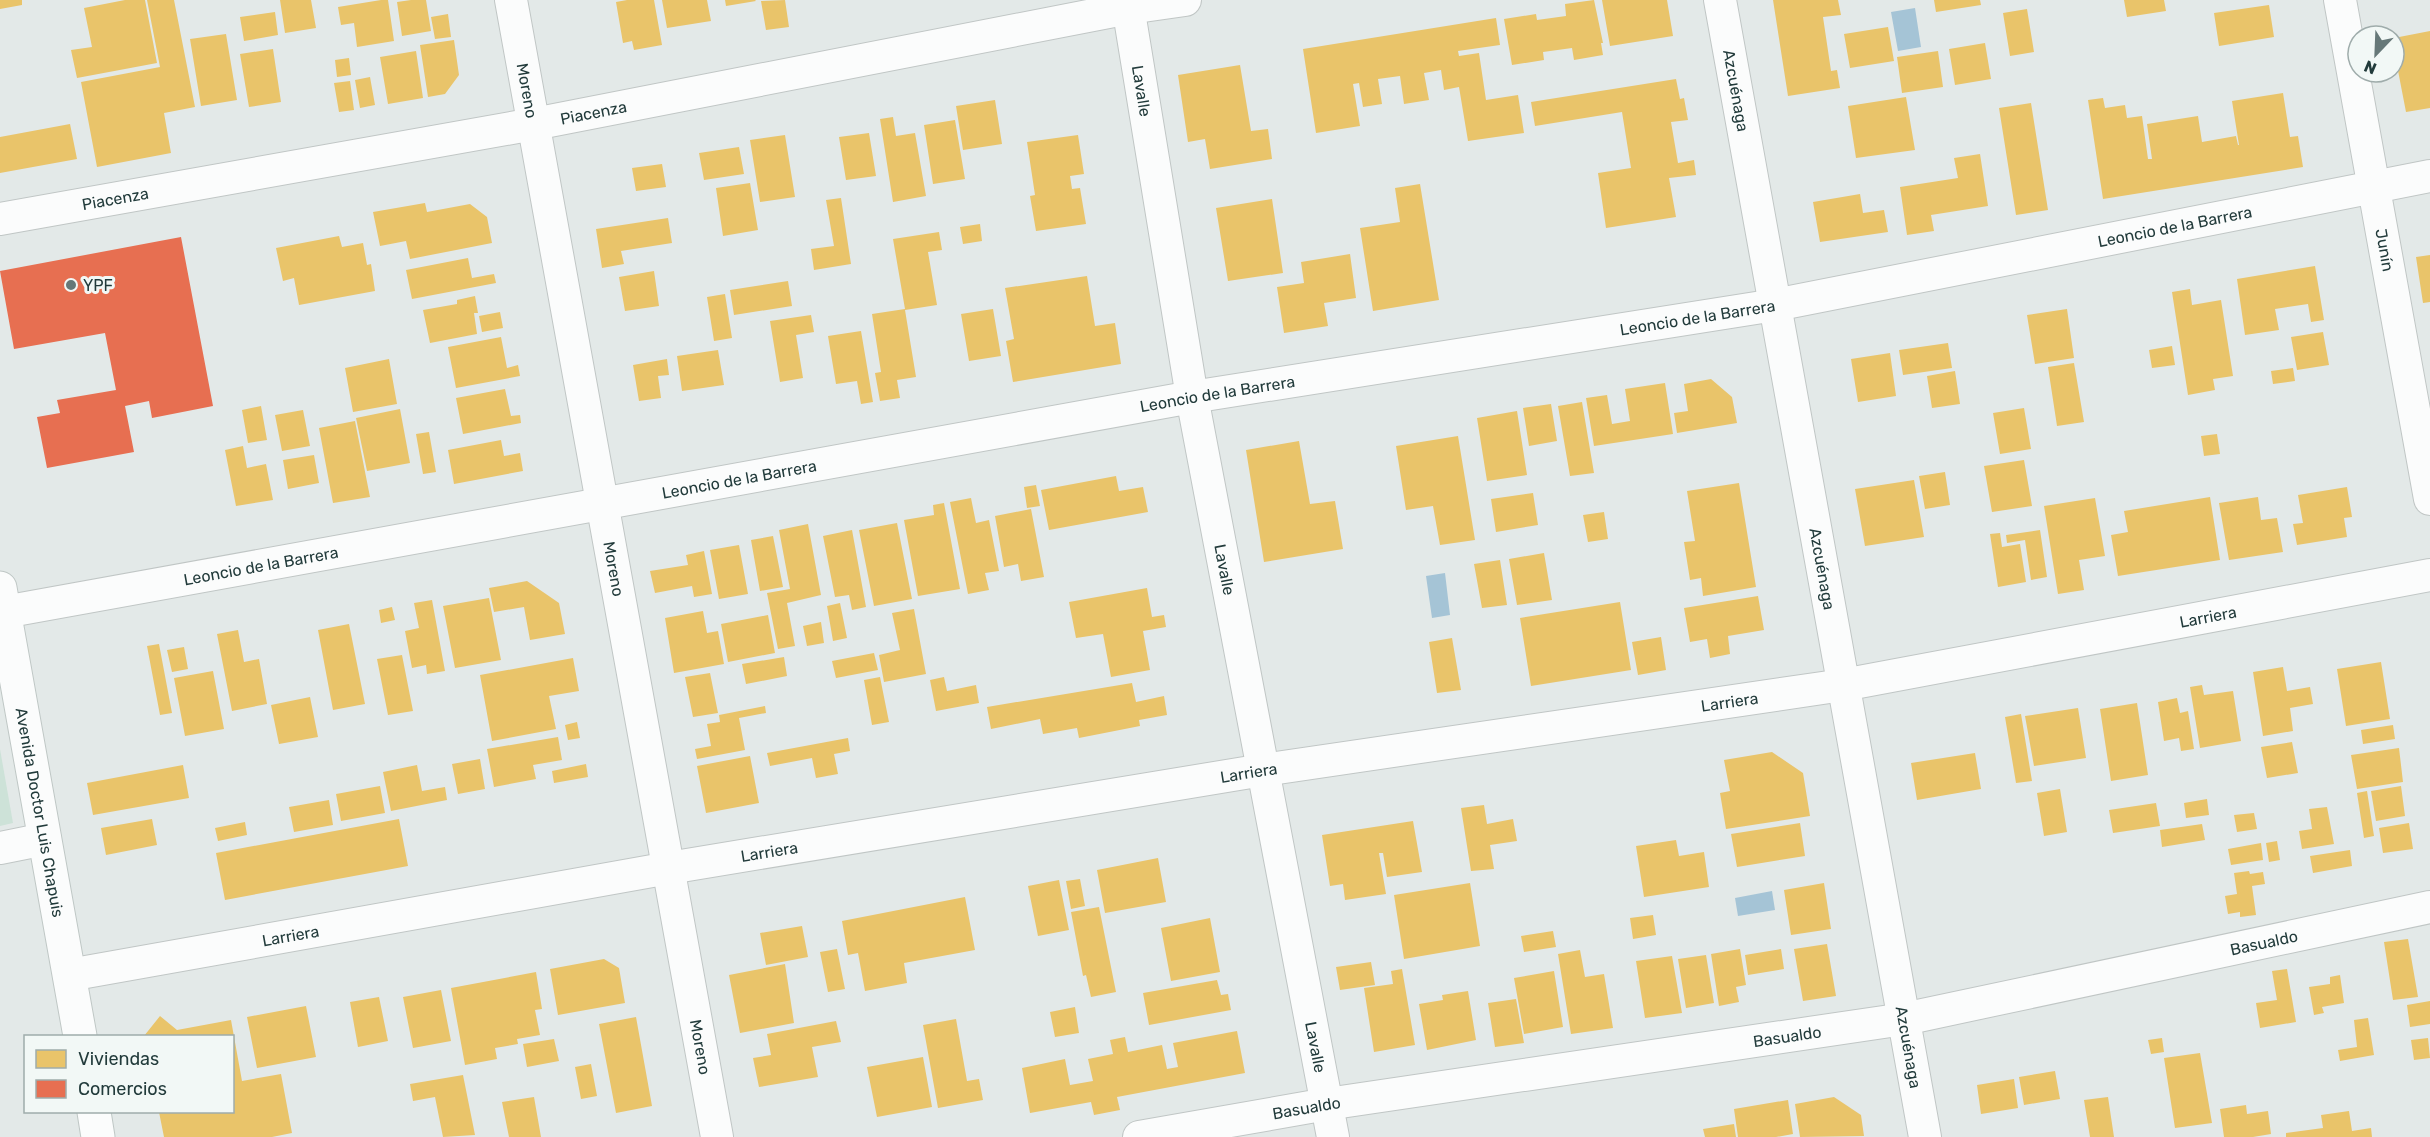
<svg xmlns="http://www.w3.org/2000/svg" width="2430" height="1137" font-family="Rubik,sans-serif">
<rect width="100%" height="100%" fill="#e3e9e8"/>
<path fill="#cde2d8" d="M0,749L13,823L0,826Z"/>
<path fill="#a5c4d6" d="M1915,8L1921,47L1898,51L1891,12Z
M1445,573L1450,615L1432,618L1426,576Z
M1772,891L1775,910L1738,916L1735,898Z"/>
<path fill="#e9c46a" d="M0,0H22V5L0,9Z
M125,0H145L157,63L77,78L71,50L92,47L84,8Z
M147,0H174L195,107L164,113L171,153L97,167L81,82L160,67Z
M280,0H311L316,28L285,33Z
M381,0H388L394,41L357,47L354,23L341,25L338,7Z
M411,0H426L431,31L402,36L397,2Z
M627,0H654L662,45L634,50L632,41L623,43L616,2Z
M662,0H707L711,21L667,28Z
M725,0H755L756,1L726,6Z
M785,0L789,27L766,30L761,1Z
M1594,0L1603,43H1601L1603,55L1574,60L1572,48L1543,52L1544,60L1512,65L1504,19L1536,14L1537,20L1566,16L1565,4Z
M1602,0H1667L1673,36L1610,46Z
M1773,0H1838L1841,15L1823,17L1831,71L1837,70L1840,88L1788,96Z
M1934,0H1980L1981,5L1936,12Z
M2124,0H2164L2166,11L2127,17Z
M2269,5L2274,37L2219,46L2214,13Z
M2027,9L2034,52L2010,56L2003,13Z
M275,12L278,35L244,41L240,17Z
M448,14L451,37L435,39L431,17Z
M1496,18L1500,45L1458,51L1459,56L1479,53L1486,100L1518,95L1524,133L1468,141L1459,87L1444,90L1441,70L1424,73L1429,100L1404,104L1400,76L1378,79L1382,104L1363,107L1359,83L1353,84L1360,126L1316,133L1303,49Z
M1888,27L1894,61L1850,68L1844,34Z
M2430,31V108L2406,112L2394,50V38Z
M226,34L237,100L201,106L190,39Z
M454,40L459,75L445,94L428,97L420,45Z
M1985,43L1991,79L1955,85L1949,49Z
M273,49L281,102L249,107L240,54Z
M416,51L423,98L388,104L380,57Z
M1938,51L1943,87L1902,93L1897,57Z
M349,58L351,75L337,77L335,60Z
M1240,65L1251,131L1268,129L1272,159L1210,169L1205,139L1188,142L1178,75Z
M370,77L375,105L360,108L355,80Z
M1676,79L1680,99L1684,98L1688,120L1671,122L1678,163L1694,160L1696,175L1669,178L1676,217L1606,228L1598,173L1631,168L1622,112L1535,126L1531,102Z
M350,81L354,110L339,112L334,83Z
M2283,93L2290,137L2298,136L2303,167L2103,199L2088,100L2103,98L2105,108L2125,105L2127,118L2142,116L2148,159H2152L2147,124L2198,116L2202,142L2236,136L2238,145H2239L2232,101Z
M1906,97L1915,150L1856,158L1848,106Z
M995,100L1002,144L963,150L956,106Z
M2031,103L2048,210L2016,215L1999,108Z
M893,117L896,136L915,133L926,196L893,202L880,119Z
M955,120L965,179L933,184L924,125Z
M70,124L77,159L0,173V137Z
M869,133L876,176L846,180L839,137Z
M785,135L795,197L760,202L750,140Z
M1078,135L1084,174L1070,176L1072,189L1080,188L1086,224L1036,231L1030,196L1035,195L1027,142Z
M739,147L744,174L704,180L699,153Z
M1980,154L1988,206L1931,215L1934,231L1907,235L1900,187L1958,178L1954,158Z
M662,164L666,187L636,191L632,168Z
M750,183L758,230L723,236L716,188Z
M1420,184L1439,300L1373,311L1360,228L1400,222L1395,188Z
M1860,194L1863,213L1884,210L1888,232L1820,242L1813,202Z
M841,198L851,264L814,270L811,249L834,246L826,200Z
M1272,199L1283,273L1228,281L1216,208Z
M425,203L427,212L470,204L487,217L492,243L410,259L406,241L380,246L373,212Z
M668,218L672,243L621,251L624,264L602,268L596,229Z
M980,224L982,241L963,244L960,227Z
M939,232L942,250L928,252L937,305L905,310L916,377L897,380L900,398L880,401L875,373L881,372L872,314L905,309L893,239Z
M339,236L342,247L363,243L367,265L371,264L375,291L299,305L294,278L283,281L276,248Z
M1350,254L1356,298L1324,303L1328,326L1284,333L1277,287L1304,283L1301,262Z
M2430,255V302L2423,303L2416,257Z
M468,258L472,278L494,274L496,283L412,299L406,270Z
M2315,266L2324,320L2311,322L2308,304L2275,309L2279,330L2245,335L2237,279Z
M654,271L659,306L625,311L619,277Z
M1087,276L1095,326L1115,323L1121,364L1013,382L1006,341L1014,339L1005,288Z
M788,281L792,306L734,315L730,290Z
M2190,289L2192,305L2221,300L2233,376L2213,379L2215,390L2188,395L2172,292Z
M725,294L732,338L714,341L707,297Z
M475,296L478,313H474L477,334L430,343L423,310L457,304V300Z
M993,309L1001,356L969,361L961,314Z
M2067,309L2074,358L2035,364L2027,315Z
M500,312L503,328L482,332L479,316Z
M811,315L814,332L796,335L803,378L780,382L770,321Z
M861,331L873,402L861,404L857,381L836,384L828,336Z
M2323,332L2329,365L2297,370L2291,337Z
M501,337L507,368L518,365L520,376L456,388L448,347Z
M1948,343L1952,368L1903,375L1899,350Z
M2172,346L2175,365L2152,368L2149,350Z
M718,350L724,385L682,391L677,356Z
M1890,353L1896,396L1858,402L1851,359Z
M389,359L397,404L353,412L345,368Z
M667,359L669,375L658,376L661,398L639,401L633,365Z
M2074,363L2084,422L2057,426L2048,367Z
M2293,368L2295,381L2273,384L2271,371Z
M1955,371L1960,404L1932,408L1927,376Z
M1711,379L1732,397L1737,423L1677,433L1674,413L1688,411L1684,384Z
M1665,383L1673,434L1594,446L1586,398L1607,395L1612,424L1630,421L1625,389Z
M505,389L511,416L520,415L521,423L463,434L456,398Z
M1582,402L1594,473L1570,476L1558,406Z
M1551,404L1557,441L1529,446L1523,408Z
M261,406L267,440L248,443L242,410Z
M2024,408L2031,449L2000,454L1993,413Z
M400,409L410,463L367,471L356,418Z
M303,410L310,446L282,451L275,415Z
M1517,411L1527,475L1487,481L1477,418Z
M355,421L370,497L333,503L319,428Z
M429,432L436,472L423,474L416,434Z
M2217,434L2220,454L2204,456L2201,436Z
M1458,436L1475,540L1440,545L1433,506L1406,510L1396,446Z
M501,440L504,456L520,453L523,471L454,484L448,450Z
M1299,441L1310,504L1335,501L1343,549L1264,562L1246,450Z
M243,446L247,468L266,464L273,500L236,506L225,450Z
M314,455L319,483L288,489L283,460Z
M2024,460L2032,506L1992,512L1984,466Z
M1945,472L1950,505L1925,509L1919,476Z
M1116,476L1119,491L1143,487L1148,512L1049,530L1041,490Z
M1914,480L1924,537L1865,546L1855,489Z
M1739,483L1756,587L1703,596L1701,578L1690,580L1684,542L1695,541L1687,491Z
M1036,485L1040,506L1027,508L1024,487Z
M2347,487L2352,517L2344,518L2347,537L2297,545L2293,524L2303,523L2298,495Z
M1533,493L1538,525L1496,532L1491,499Z
M2210,497L2220,560L2118,576L2111,535L2128,532L2124,511Z
M2258,497L2261,520L2277,518L2283,552L2229,560L2219,503Z
M971,498L976,523L989,520L999,571L985,573L989,590L968,594L950,502Z
M2095,498L2105,556L2079,560L2084,590L2058,594L2044,506Z
M944,503L960,589L918,596L904,520L934,515L933,505Z
M1031,509L1044,577L1021,581L1018,564L1004,567L995,516Z
M1604,512L1608,539L1588,542L1583,515Z
M897,523L912,599L874,606L859,530Z
M808,524L821,595L787,603L795,646L778,649L767,593L790,589L779,530Z
M852,530L866,607L852,610L849,595L835,597L823,536Z
M2040,530L2047,577L2031,580L2025,540L2007,543L2006,535Z
M2000,533L2002,547L2020,544L2026,582L1998,587L1990,534Z
M773,536L783,587L760,591L751,540Z
M739,545L748,594L719,599L710,550Z
M704,551L712,594L694,597L692,586L655,593L650,571L688,565L686,555Z
M1544,553L1552,600L1517,605L1509,559Z
M1500,560L1507,605L1482,608L1474,564Z
M527,581L559,603L565,634L530,640L524,607L494,612L489,588Z
M1147,588L1152,617L1164,615L1166,627L1143,631L1150,670L1111,677L1103,634L1076,638L1069,602Z
M1758,596L1764,630L1728,636L1730,654L1710,658L1707,639L1690,642L1684,608Z
M489,598L501,660L455,668L443,606Z
M432,600L445,671L427,674L426,665L412,668L405,631L419,628L414,603Z
M1620,602L1631,670L1531,686L1520,618Z
M840,603L847,638L833,641L827,606Z
M392,607L395,620L381,623L379,610Z
M914,609L926,674L884,682L879,655L900,650L892,613Z
M703,611L707,633L718,631L724,664L674,673L665,618Z
M768,615L775,653L728,662L721,624Z
M821,622L824,643L807,646L803,626Z
M349,624L365,704L333,710L318,630Z
M238,630L244,662L259,659L267,704L232,711L217,634Z
M1661,637L1666,670L1638,675L1632,642Z
M1452,638L1461,690L1437,693L1429,642Z
M159,644L172,713L160,715L147,646Z
M184,647L188,669L172,672L167,650Z
M874,653L878,670L836,678L832,661Z
M402,655L413,711L388,715L377,659Z
M784,657L787,676L746,684L742,664Z
M573,658L579,691L549,696L556,729L492,741L480,675Z
M2381,662L2390,719L2346,726L2337,669Z
M2283,667L2287,691L2310,687L2313,704L2290,708L2293,731L2263,736L2253,672Z
M213,671L224,729L185,736L174,678Z
M710,673L718,713L693,717L685,677Z
M880,677L889,722L872,725L864,680Z
M944,677L947,691L976,685L979,703L936,711L930,680Z
M1132,683L1136,702L1164,696L1167,715L1139,720L1140,726L1079,738L1077,728L1043,734L1040,719L991,729L987,707Z
M2202,685L2204,695L2233,691L2241,741L2200,748L2190,687Z
M310,697L318,737L279,744L271,705Z
M2177,698L2180,713L2188,711L2194,749L2181,751L2179,738L2164,741L2158,702Z
M2137,703L2148,775L2111,781L2100,709Z
M765,706L766,713L739,718L745,750L697,759L695,749L711,746L707,724L720,722L719,715Z
M2078,708L2086,758L2034,766L2025,716Z
M2021,714L2032,781L2016,783L2005,717Z
M577,722L580,738L568,740L565,725Z
M2393,725L2395,739L2363,744L2361,730Z
M558,737L562,760L533,765L536,779L494,787L487,749Z
M848,738L850,751L834,754L838,774L816,778L812,758L770,766L767,753Z
M2292,742L2298,773L2267,778L2261,747Z
M2399,748L2403,782L2357,789L2351,755Z
M1772,752L1803,773L1810,816L1726,829L1720,793L1730,791L1724,760Z
M1975,753L1981,789L1917,800L1911,763Z
M750,756L759,803L706,813L697,766Z
M480,759L485,789L458,794L452,764Z
M586,764L588,777L554,783L552,771Z
M183,765L189,798L93,815L87,783Z
M417,765L422,791L445,787L447,800L391,811L383,772Z
M380,786L385,813L341,821L336,794Z
M2401,786L2405,816L2376,821L2371,791Z
M2060,789L2067,832L2044,836L2037,793Z
M2367,791L2374,836L2364,838L2357,793Z
M2207,799L2209,815L2186,818L2184,803Z
M329,800L333,825L294,832L289,807Z
M2156,803L2160,826L2113,833L2109,810Z
M1484,805L1487,824L1513,819L1517,841L1490,845L1494,869L1471,871L1461,808Z
M2327,807L2334,844L2302,849L2299,831L2312,829L2309,809Z
M2254,813L2257,829L2237,832L2234,815Z
M152,819L157,845L106,855L101,828Z
M399,819L408,866L225,900L216,853Z
M1413,821L1422,872L1387,877L1383,853H1379L1386,894L1345,900L1343,884L1330,886L1322,835Z
M245,822L247,835L218,841L215,828Z
M1800,823L1805,856L1737,867L1731,834Z
M2409,823L2413,849L2383,853L2379,828Z
M2202,824L2205,840L2162,847L2160,830Z
M1676,840L1679,856L1704,852L1709,887L1644,897L1636,846Z
M2277,841L2280,860L2269,862L2266,843Z
M2261,843L2263,860L2231,865L2228,849Z
M2350,850L2352,866L2313,873L2310,856Z
M1158,858L1166,902L1105,913L1097,870Z
M2249,871L2250,874L2263,872L2265,884L2252,886L2256,915L2240,917V912L2228,914L2225,896L2237,894L2234,873Z
M1080,879L1085,906L1071,909L1066,881Z
M1059,880L1069,930L1038,936L1028,886Z
M1470,883L1480,946L1404,959L1394,895Z
M1824,883L1831,929L1791,935L1784,890Z
M965,897L975,950L904,963L907,983L865,991L858,953L848,955L842,921Z
M1099,907L1116,992L1091,997L1086,975L1083,976L1071,912Z
M1653,915L1656,935L1633,939L1630,918Z
M1210,918L1220,972L1171,981L1161,928Z
M802,926L808,957L766,965L760,933Z
M1553,931L1556,947L1524,952L1521,936Z
M2408,939L2418,997L2393,1000L2384,942Z
M1827,944L1836,996L1803,1001L1794,949Z
M837,949L845,989L828,992L820,952Z
M1740,949L1746,985L1736,987L1739,1002L1719,1006L1711,954Z
M1781,949L1784,969L1748,975L1745,955Z
M1580,950L1585,977L1604,974L1613,1028L1571,1034L1558,954Z
M1706,955L1714,1003L1686,1008L1678,959Z
M1672,956L1682,1013L1645,1018L1636,961Z
M604,959L619,968L625,1003L558,1015L550,969Z
M1371,962L1375,985L1340,990L1336,967Z
M785,964L794,1023L740,1033L729,975Z
M1402,969L1415,1045L1374,1052L1364,988L1393,984L1391,971Z
M2287,969L2296,1022L2260,1028L2256,1003L2277,1000L2272,971Z
M1554,971L1563,1027L1524,1034L1514,978Z
M536,972L542,1009L535,1010L540,1035L517,1039L518,1044L495,1048L497,1059L465,1065L451,988Z
M2340,975L2344,1003L2322,1007L2324,1013L2314,1015L2309,987L2330,984V977Z
M1217,980L1221,995L1228,994L1231,1010L1149,1025L1143,993Z
M441,990L451,1041L413,1048L403,997Z
M1468,991L1476,1040L1427,1050L1419,1004L1443,1000L1442,995Z
M379,997L388,1041L358,1047L350,1002Z
M1516,999L1524,1043L1495,1047L1488,1003Z
M2430,1001V1024L2410,1027L2407,1005Z
M306,1006L316,1057L257,1068L247,1017Z
M1075,1007L1079,1033L1055,1037L1050,1012Z
M160,1016L177,1030L231,1020L242,1081L281,1074L292,1133L272,1137H164L159,1112H232V1036H144Z
M636,1017L652,1106L616,1113L599,1024Z
M2368,1018L2374,1055L2340,1061L2338,1050L2357,1047L2354,1020Z
M956,1019L967,1081L979,1079L983,1100L938,1108L923,1025Z
M836,1021L841,1042L812,1047L818,1077L759,1087L753,1058L771,1055L767,1034Z
M1237,1031L1245,1073L1117,1097L1120,1110L1094,1115L1091,1102L1030,1113L1022,1068L1065,1059L1070,1085L1093,1081L1088,1059L1113,1054L1110,1040L1125,1037L1128,1052L1162,1045L1167,1069L1178,1067L1173,1043Z
M2162,1038L2164,1052L2151,1054L2148,1040Z
M2428,1038L2430,1058L2414,1060L2411,1040Z
M554,1039L559,1061L527,1067L523,1044Z
M2200,1053L2212,1123L2175,1128L2164,1058Z
M923,1057L932,1107L877,1117L867,1067Z
M591,1064L597,1096L581,1099L575,1067Z
M2055,1071L2060,1099L2024,1105L2019,1077Z
M463,1075L475,1135L443,1137L435,1097L413,1101L410,1084Z
M2014,1079L2018,1108L1981,1114L1977,1085Z
M534,1097L541,1137H509L502,1102Z
M1834,1097L1861,1115L1864,1136L1800,1137L1795,1104Z
M2108,1097L2114,1137H2090L2084,1100Z
M1788,1100L1793,1134L1776,1137H1738L1734,1109Z
M2246,1105L2247,1114L2268,1111L2271,1134L2253,1137H2224L2220,1109Z
M2349,1111L2352,1131L2371,1128L2372,1137H2286V1133L2323,1128L2321,1115Z
M1734,1124L1736,1137H1705L1703,1129Z"/>
<path fill="#e76f51" d="M181,237L213,406L152,418L149,401L125,406L134,452L47,468L37,417L60,413L57,400L116,390L105,333L14,349L0,271Z"/>
<g fill="none" stroke-linecap="round" stroke-linejoin="round">
<g stroke="#c0c6c5" stroke-width="34">
<g id="minor">
<path id="s1" d="M511,0L717,1137"/>
<path id="s2" d="M1127,0L1192,397L1333,1137"/>
<path id="s3" d="M1720,0L1925,1137"/>
<path id="s4" d="M2340,0L2430,499"/>
<path id="s5" d="M0,219L534,124L1129,8L1185,0"/>
<path id="s6" d="M4,612L1192,397L1775,305L2430,176"/>
<path d="M0,848L45,839"/>
<path id="s7" d="M69,975L669,868L1263,770L1843,685L2430,575"/>
<path id="s8" d="M1139,1137L1327,1104L1904,1019L2430,907"/>
</g>
</g>
<g stroke="#bfc7c5" stroke-width="35">
<g id="secondary">
<path id="s9" d="M0,588L80,1036"/>
<path d="M94,1112L98,1137"/>
</g>
</g>
<use href="#minor" stroke="#fbfcfc" stroke-width="32"/>
<use href="#secondary" stroke="#fbfcfc" stroke-width="33"/>
</g>
<circle fill="#667878" stroke="#f2f8f6" stroke-width="2" cx="71" cy="285" r="6"/>
<g text-anchor="middle" stroke-width="6" stroke-linejoin="round" paint-order="stroke">
<g font-size="16" fill="#223b3b" stroke="#f2f8f6">
<text dy="6" stroke="none"><textPath href="#s1" startOffset="92">Moreno</textPath></text>
<text dy="6" stroke="none"><textPath href="#s3" startOffset="92">Azcuénaga</textPath></text>
<text dy="6" stroke="none"><textPath href="#s2" startOffset="92">Lavalle</textPath></text>
<text dy="6" stroke="none"><textPath href="#s5" startOffset="603">Piacenza</textPath></text>
<text dy="6" stroke="none"><textPath href="#s5" startOffset="117">Piacenza</textPath></text>
<text dy="6" stroke="none"><textPath href="#s6" startOffset="2205">Leoncio de la Barrera</textPath></text>
<text dy="6" stroke="none"><textPath href="#s4" startOffset="254">Junín</textPath></text>
<text dy="6" stroke="none"><textPath href="#s6" startOffset="1719">Leoncio de la Barrera</textPath></text>
<text dy="6" stroke="none"><textPath href="#s6" startOffset="1233">Leoncio de la Barrera</textPath></text>
<text dy="6" stroke="none"><textPath href="#s6" startOffset="747">Leoncio de la Barrera</textPath></text>
<text dy="6" stroke="none"><textPath href="#s6" startOffset="261">Leoncio de la Barrera</textPath></text>
<text dy="6" stroke="none"><textPath href="#s1" startOffset="578">Moreno</textPath></text>
<text dy="6" stroke="none"><textPath href="#s2" startOffset="578">Lavalle</textPath></text>
<text dy="6" stroke="none"><textPath href="#s3" startOffset="578">Azcuénaga</textPath></text>
<text dy="6" stroke="none"><textPath href="#s7" startOffset="2169">Larriera</textPath></text>
<text dy="6" stroke="none"><textPath href="#s7" startOffset="1683">Larriera</textPath></text>
<text dy="6" stroke="none"><textPath href="#s7" startOffset="1197">Larriera</textPath></text>
<text dy="6" stroke="none"><textPath href="#s9" startOffset="228">Avenida Doctor Luis Chapuis</textPath></text>
<text dy="6" stroke="none"><textPath href="#s7" startOffset="711">Larriera</textPath></text>
<text dy="6" stroke="none"><textPath href="#s7" startOffset="225">Larriera</textPath></text>
<text dy="6" stroke="none"><textPath href="#s8" startOffset="1142">Basualdo</textPath></text>
<text dy="6" stroke="none"><textPath href="#s8" startOffset="656">Basualdo</textPath></text>
<text dy="6" stroke="none"><textPath href="#s1" startOffset="1064">Moreno</textPath></text>
<text dy="6" stroke="none"><textPath href="#s2" startOffset="1064">Lavalle</textPath></text>
<text dy="6" stroke="none"><textPath href="#s3" startOffset="1064">Azcuénaga</textPath></text>
<text dy="6" stroke="none"><textPath href="#s8" startOffset="170">Basualdo</textPath></text>
</g>
<g font-size="16" fill="#223b3b" stroke="#f2f8f6" text-anchor="start">
<text x="83" y="291">YPF</text>
</g>
</g>
<rect x="24" y="1035" width="210" height="78" fill="#f2f8f6" stroke="#9facab" stroke-width="1.5"/>
<rect x="36" y="1050" width="30" height="18" fill="#e9c46a" stroke="#9facab" stroke-width="1.5"/>
<text x="78" y="1065" font-size="18" fill="#223b3b">Viviendas</text>
<rect x="36" y="1080" width="30" height="18" fill="#e76f51" stroke="#9facab" stroke-width="1.5"/>
<text x="78" y="1095" font-size="18" fill="#223b3b">Comercios</text>
<g transform="translate(2376 54) rotate(203)"><circle r="28" fill="#f2f8f6" stroke="#9facab" stroke-width="1.5"/>
<path d="M0-4.5L10 22L0 15L-10 22Z" fill="#667878"/>
<text y="-9" font-size="16" font-weight="bold" text-anchor="middle" fill="#223b3b">N</text>
</g>
</svg>
